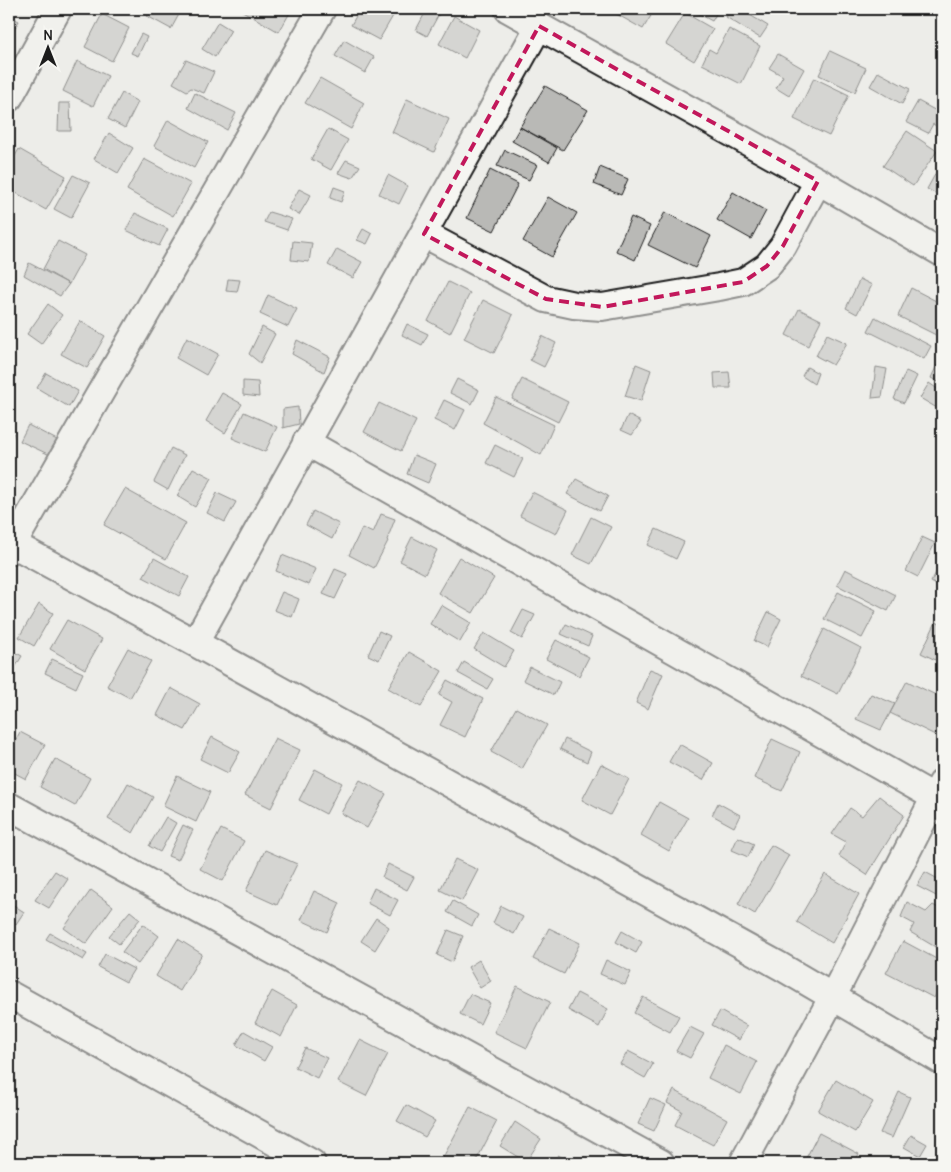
<svg xmlns="http://www.w3.org/2000/svg" width="951" height="1172" font-family="Delius,sans-serif">
<rect width="100%" height="100%" fill="#edede9"/>
<filter id="ink" filterUnits="userSpaceOnUse"><feTurbulence type="fractalNoise" baseFrequency=".02" numOctaves="2"/><feDisplacementMap in="SourceGraphic" scale="10" xChannelSelector="R" yChannelSelector="G"/><feConvolveMatrix kernelMatrix="1 2 1 2 8 2 1 2 1" color-interpolation-filters="sRGB"/></filter>
<g filter="url(#ink)">
<path fill="#b9b9b6" stroke="#1c1c1c" d="M151,9H182L171,29L147,16Z
M239,9H292L279,32Z
M360,9H397L379,40L351,25Z
M427,9H434L440,12L427,36L416,30Z
M612,9H655L643,29L611,11Z
M690,9H719L712,21Z
M732,9H740L768,26L760,38L726,17Z
M685,13L713,29L694,61L666,44Z
M102,14L129,28L112,61L85,47Z
M9,16L19,21L9,38Z
M454,16L479,30L465,58L439,44Z
M218,22L231,30L215,57L202,49Z
M729,29L760,46L741,84L702,64L709,49L716,53Z
M141,34L147,37L138,56L131,53Z
M344,40L374,57L365,73L335,56Z
M830,51L866,68L855,92L819,75Z
M778,54L804,69L789,96L776,88L783,76L769,68Z
M186,60L214,72L204,93L191,88L187,91L173,83Z
M77,61L108,76L93,106L63,91Z
M878,72L910,89L902,104L870,86Z
M320,78L364,103L351,129L305,103Z
M814,78L849,95L829,136L794,119Z
M545,86L588,110L563,150L520,127Z
M122,93L138,102L125,128L108,119Z
M195,93L236,113L227,130L188,108Z
M407,99L449,119L434,152L392,132Z
M918,101L942,114L941,129L933,124L928,133L906,122Z
M59,103H70L71,131H58Z
M168,120L208,142L194,168L154,146Z
M520,127L557,148L549,162L512,141Z
M328,129L348,140L331,170L311,159Z
M907,131L937,151L913,186L883,166Z
M109,133L133,148L118,173L94,159Z
M19,149L66,176L46,210L9,189V166Z
M505,150L537,165L529,180L497,166Z
M144,159L191,184L173,216L127,190Z
M346,160L360,166L352,178L338,173Z
M942,162V197L927,189Z
M600,167L628,179L621,195L594,184Z
M490,170L518,184L494,231L467,218Z
M73,175L90,183L71,218L54,209Z
M388,175L408,186L399,204L379,194Z
M334,187L345,191L341,202L330,198Z
M299,189L311,195L299,215L288,209Z
M733,192L766,211L751,239L717,220Z
M548,197L577,213L552,257L523,241Z
M269,212L292,219L287,230L264,222Z
M665,212L711,236L695,268L648,245Z
M135,213L168,229L159,246L126,230Z
M631,217L650,226L635,260L616,251Z
M363,229L372,234L367,244L357,240Z
M58,241L85,255L69,284L43,269Z
M293,241L312,243L309,262L291,260Z
M337,249L362,262L353,278L328,265Z
M29,263L69,284L60,296L24,275Z
M228,279L240,280L237,292L226,291Z
M860,279L872,285L857,314L846,308Z
M448,282L470,293L450,333L428,321Z
M911,288L942,304V338L898,316Z
M268,295L297,309L288,327L260,314Z
M483,300L513,315L494,353L464,338Z
M48,304L62,315L41,344L27,334Z
M799,309L821,320L808,346L786,335Z
M875,317L931,346L924,359L868,331Z
M80,321L105,336L87,368L61,354Z
M407,324L428,334L422,345L402,335Z
M262,327L275,334L260,363L249,354Z
M827,334L847,343L833,365L816,356Z
M542,336L556,343L544,367L530,360Z
M187,337L218,354L206,375L176,358Z
M297,340L330,357L324,372L292,354Z
M636,364L651,370L641,401L625,396Z
M937,365L942,368V384L931,378Z
M807,367L818,373L814,384L802,376Z
M876,367L887,369L882,397L872,398Z
M906,371L917,376L904,403L894,399Z
M729,372L731,388H715L714,373Z
M46,373L78,391L69,407L37,388Z
M457,379L479,390L472,404L450,393Z
M522,379L568,402L558,422L512,399Z
M243,381L258,382L259,397L243,395Z
M929,383L942,392V411L920,398Z
M222,393L242,404L225,433L206,421Z
M496,397L554,425L541,455L483,423Z
M444,400L465,410L455,430L434,420Z
M379,403L416,421L401,451L364,432Z
M298,407L299,424L283,428V409Z
M244,412L277,427L265,452L232,438Z
M628,415L641,422L632,435L621,430Z
M28,425L57,440L50,455L20,441Z
M9,432L13,433L9,448Z
M495,445L523,459L514,477L486,463Z
M171,448L185,455L168,490L154,482Z
M414,455L436,464L428,483L407,474Z
M193,468L212,478L195,507L177,496Z
M576,479L608,496L600,511L567,494Z
M125,489L186,523L166,559L104,525Z
M532,492L568,510L556,534L520,516Z
M217,493L236,502L225,522L207,513Z
M313,511L339,524L332,539L306,525Z
M381,514L395,519L387,540L388,541L374,568L349,555L362,528L373,533Z
M591,517L611,527L591,564L572,555Z
M656,529L684,542L676,559L648,545Z
M412,537L437,550L425,574L400,561Z
M922,537L935,543L918,577L906,571Z
M282,555L316,569L309,585L276,571Z
M459,557L494,578L473,613L438,593Z
M154,558L189,577L179,596L143,577Z
M942,561V588L931,582Z
M335,569L347,574L335,599L323,594Z
M845,569L896,595L888,611L837,585Z
M282,592L299,599L292,617L274,610Z
M838,592L876,611L862,638L824,619Z
M39,604L53,613L34,646L19,637Z
M441,605L471,623L460,642L430,624Z
M523,610L535,615L522,639L511,633Z
M768,612L781,619L767,647L754,641Z
M67,620L102,639L85,669L50,649Z
M936,622L942,625V663L921,653Z
M566,624L592,636L588,646L561,634Z
M824,629L861,648L838,694L801,676Z
M379,631L390,636L379,660L368,655Z
M484,633L514,651L504,667L474,649Z
M556,640L589,657L579,676L546,659Z
M128,648L151,661L130,698L107,686Z
M9,649L22,656L10,676H9Z
M409,652L442,671L421,707L388,688Z
M52,659L83,673L76,688L45,673Z
M464,662L493,679L487,689L458,673Z
M530,667L560,682L554,695L523,680Z
M650,669L663,674L648,709L636,703Z
M447,680L483,699L465,737L440,725L452,702L439,695Z
M907,681L942,698V722L935,735L890,713Z
M171,688L200,704L185,730L157,715Z
M871,694L895,704L881,730L856,719Z
M516,708L547,725L522,769L491,752Z
M20,732L45,745L26,779L9,770V752Z
M212,737L240,752L228,773L200,759Z
M275,738L300,750L271,808L245,795Z
M565,739L591,752L587,762L560,749Z
M772,739L800,752L782,791L754,778Z
M679,744L713,763L703,780L669,762Z
M55,759L90,778L75,806L40,787Z
M601,764L629,779L610,815L582,800Z
M315,769L342,783L326,814L299,800Z
M177,776L210,792L196,822L163,806Z
M360,780L386,794L367,828L341,813Z
M128,783L153,797L133,833L108,819Z
M879,796L904,815L867,875L839,856L846,842L832,834L850,808L862,816Z
M659,802L688,818L669,851L641,835Z
M718,803L740,815L734,827L712,815Z
M166,817L176,823L160,852L149,846Z
M183,825L193,830L178,860L168,856Z
M221,829L244,841L223,881L200,869Z
M738,837L754,844L748,857L732,850Z
M771,845L789,855L755,914L738,904Z
M265,850L297,864L277,905L246,891Z
M455,859L478,870L462,901L440,890Z
M388,864L414,877L407,890L382,877Z
M55,871L68,879L49,908L35,900Z
M925,872L942,881V899L917,886Z
M825,874L859,894L832,943L797,922Z
M374,888L398,900L390,915L367,903Z
M91,890L113,906L86,944L64,928Z
M314,891L340,903L327,932L301,920Z
M453,901L478,915L472,926L447,912Z
M9,902L24,912L16,924L9,920Z
M907,902L926,912L933,905L942,910V951L910,932L914,924L901,917Z
M501,906L523,917L514,934L493,923Z
M130,911L140,919L119,944L109,936Z
M376,918L389,927L375,950L361,941Z
M143,924L159,936L138,964L122,952Z
M549,928L580,943L564,974L533,959Z
M448,930L463,936L452,962L437,955Z
M622,931L642,942L636,953L616,942Z
M50,933L87,954L83,960L46,939Z
M178,939L202,954L180,991L156,976Z
M903,941L942,962V983L934,998L886,973Z
M105,954L134,969L126,982L98,967Z
M479,960L491,981L480,988L468,967Z
M606,960L631,972L625,985L600,974Z
M517,986L550,1002L527,1048L494,1032Z
M272,991L297,1005L281,1037L255,1023Z
M577,993L608,1009L599,1027L568,1010Z
M470,994L490,1003L480,1024L460,1014Z
M643,997L679,1016L670,1032L634,1013Z
M720,1011L747,1026L739,1040L712,1025Z
M690,1027L704,1034L690,1058L676,1051Z
M244,1031L272,1047L264,1061L236,1045Z
M360,1040L388,1054L366,1096L338,1082Z
M724,1045L757,1062L741,1094L708,1078Z
M305,1048L327,1058L317,1078L295,1067Z
M628,1051L653,1064L645,1078L620,1064Z
M836,1080L873,1102L855,1132L818,1111Z
M674,1090L727,1119L713,1145L675,1125L682,1111L667,1103Z
M899,1092L910,1097L892,1138L880,1133Z
M650,1098L666,1105L654,1131L638,1124Z
M406,1105L435,1121L425,1137L397,1121Z
M470,1107L497,1121L475,1163H440Z
M515,1122L541,1139L526,1162L500,1146Z
M819,1133L859,1154L854,1163H811L805,1160Z
M911,1135L927,1144L920,1156L904,1147Z
M558,1155L572,1163H552Z"/>
<g fill="none" stroke-linecap="round" stroke-linejoin="round">
<g stroke="#1c1c1c" stroke-width="30">
<path id="street" d="M508,9L818,181L942,253
M9,98L58,9
M424,234L546,299L574,305L602,307L719,287L743,282L767,266L783,246L818,181
M306,442L934,797
M9,542L195,643L780,966L942,1061
M9,551L322,9
M195,643C309,437 425,232 539,26
M9,806L661,1163
M9,994L312,1163
M743,1163L832,998L942,783"/>
</g>
<use href="#street" stroke="#f6f6f2" stroke-width="26"/>
</g>
</g>
<path d="M0 0H951V1172H0ZM539,26L818,181L783,246L767,266L743,282L602,307L546,299L424,234Z" fill="#edede9" fill-opacity=".55" fill-rule="evenodd"/>
<path fill="none" stroke="#c2185b" stroke-width="4" stroke-dasharray="10 6" stroke-linejoin="round" d="M539,26L818,181L783,246L767,266L743,282L602,307L546,299L424,234Z"/>
<rect width="951" height="1172" fill="none" stroke="#f6f6f2" stroke-width="30"/>
<rect x="15" y="15" width="921" height="1142" fill="none" stroke="#1c1c1c" stroke-width="2" filter="url(#ink)"/>
<g transform="translate(48 48)" stroke="#f6f6f2" stroke-width="4" paint-order="stroke">
<path d="M0-4L9 19L0 12L-9 19Z" fill="#1c1c1c"/>
<text y="-8" font-size="14" font-weight="bold" text-anchor="middle" fill="#1c1c1c">N</text>
</g>
</svg>
